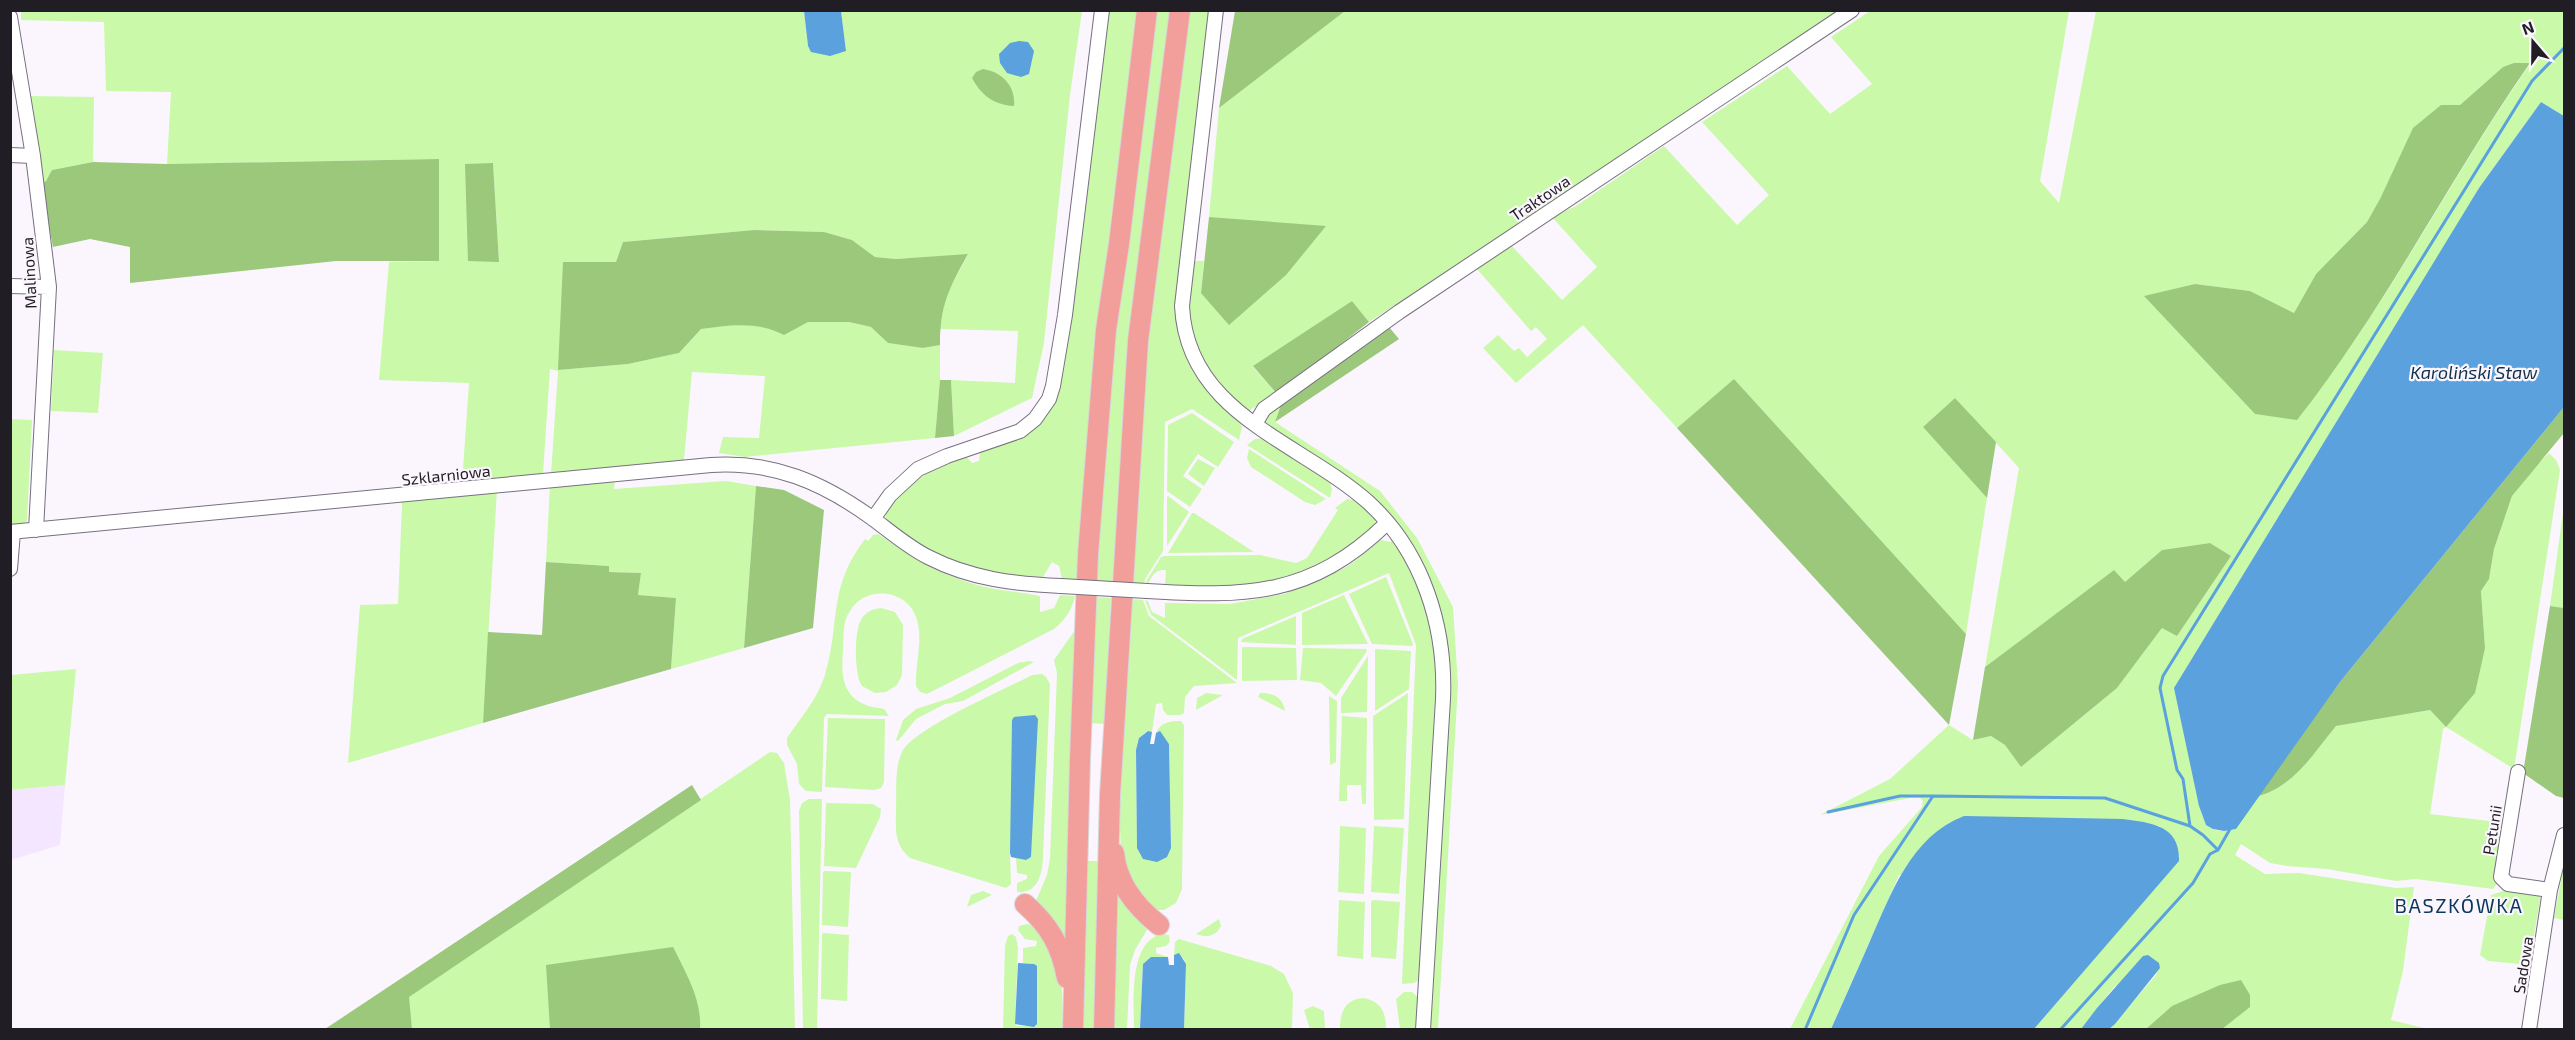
<svg xmlns="http://www.w3.org/2000/svg" width="2575" height="1040" font-family="'Exo 2',sans-serif">
<rect width="100%" height="100%" fill="#fbf6fe"/>
<path fill="#f5e6ff" d="M65,785L60,845L11,860V790Z"/>
<path fill="#caf9aa" fill-rule="evenodd" d="M21,11H804L808,47L812,52L846,51L841,11H1082L1070,95L1044,343L1032,398L954,436L951,380L1015,383L1018,331L940,329L946,294L968,255L896,259L875,257L852,240L824,232L754,230L623,242L616,262L558,370L628,364L679,353L701,329C729,325 758,321 784,334L808,322H849L871,327L888,343L923,348L940,345V380L935,438L745,457L719,453L723,437L759,438L765,376L692,372L684,460L674,461V465L551,474L558,371L550,369L543,474L462,483L469,383L379,380L389,262L438,261L439,159L167,164L171,92L106,91L104,22L21,20ZM493,163L499,261H469Z
M1107,11H1138L1111,219L1077,582L1062,579L1059,566L1052,562L1043,577L984,573L934,555L887,523L885,513C903,482 934,468 966,456L972,463L979,461L980,451L1043,417Z
M1153,11H1170L1138,274L1112,584L1095,583L1121,276Z
M1186,11H1212L1181,264L1197,374L1216,399L1237,418L1242,427L1239,440L1192,409L1165,422L1163,551L1145,579L1144,586L1130,585L1150,311Z
M1345,11H1843L1701,101L1625,154L1369,322L1352,301L1253,367L1277,394L1248,411L1221,390L1196,349L1188,312L1192,261H1204L1201,293L1325,227L1209,217L1219,108Z
M1870,11H2069L2040,181L2059,203L2096,11H2564V116L2541,102L2479,188L2411,303L2199,806C2207,829 2211,834 2236,829L2256,797C2294,787 2312,755 2336,726L2430,710L2445,726L2485,648L2481,591L2489,579L2494,549L2512,496L2530,472L2549,453L2556,460L2560,470L2514,769L2446,727L2443,729L2430,814L2506,823L2498,882L2493,889L2416,879L2396,881L2327,869L2287,866L2270,863L2241,844L2235,855L2265,874L2299,873L2396,888L2414,887L2403,971L2391,1020L2428,1029H2222L2223,1027L2172,1006L2146,1029H2109L2156,975L2159,963L2114,987L2081,1029H2034L2178,861L2160,826L2123,819L1899,875L1831,1029H1790L1879,856L1922,807L1923,801L1920,798H1910L1820,815L1890,779L1949,725L1973,740L1991,736L2005,745L2021,767L2117,688L2163,627L2177,636L2231,556L2210,543L2162,550L2125,582L2114,570L1985,667L2019,468L1955,398L1923,427L1987,498L1966,634L1734,379L1677,428L1583,325L1516,383L1483,348L1498,335L1514,351L1519,348L1527,357L1547,339L1536,327L1531,331L1477,269L1511,245L1562,300L1597,267L1552,217L1576,206L1664,146L1737,225L1769,195L1702,122L1787,66L1830,114L1872,84L1831,37ZM2530,64C2449,180 2386,309 2297,419L2255,414L2145,297L2195,284L2250,291L2294,313L2316,274L2367,222L2381,197L2460,105L2503,67Z
M30,96L94,97L93,162L52,170L46,181L41,184Z
M54,350L103,353L98,413L51,411Z
M1282,402L1275,422L1380,491L1417,538L1453,607L1458,685L1438,1029H1428L1448,672L1403,536L1267,426L1264,421L1267,411Z
M1192,413L1234,442L1218,467L1198,454L1183,476L1202,489L1190,507L1167,491L1168,425Z
M10,419L32,420L27,521L21,526L10,527Z
M1264,438L1330,481L1332,490L1330,498L1247,445L1255,439Z
M1249,449L1326,499L1315,505L1305,502L1251,467L1247,458Z
M1198,459L1215,468L1204,486L1188,474Z
M615,479L614,489L726,481L756,486L744,648L671,669L676,598L638,595L641,573L609,572V566L546,562L550,484Z
M497,490L483,723L348,763L360,605L398,604L402,504L400,499Z
M1168,496L1189,512L1167,546V497Z
M1347,499L1356,500L1375,517V527C1343,556 1303,577 1261,586C1237,591 1199,588 1173,589V586L1165,584L1166,570C1152,569 1152,580 1146,586L1147,580L1161,557L1165,556L1260,555L1296,563L1307,558L1338,510L1335,508Z
M2564,506V608L2550,606Z
M1192,513H1194L1254,552L1168,553Z
M878,534C911,556 942,576 981,586C1001,591 1021,592 1040,596V612L1054,608L1060,595L1075,596C1072,610 1065,620 1054,629L927,694L920,692L916,686C915,664 924,638 916,617C906,589 865,585 850,611C842,622 844,638 843,651C841,673 842,696 866,705C872,708 878,707 884,709L889,716L827,714L824,718L822,792L806,791L799,784L797,764L787,745V738C801,717 817,700 825,675C841,622 827,589 865,539L868,541L873,535Z
M1393,539L1409,562L1430,613L1439,682L1420,979L1414,983L1402,984L1416,645L1389,573L1238,638L1237,680L1151,615L1145,600L1148,601L1152,612L1165,618V603L1230,604L1284,594L1324,578L1348,566L1381,540L1390,542Z
M1386,577L1413,644L1412,646L1372,644L1349,594Z
M1344,595L1368,644L1302,645V613Z
M1095,597L1111,598L1105,724L1088,723Z
M1129,599L1143,600L1149,616L1237,683L1194,686L1185,697L1184,713L1180,715H1167L1163,710L1162,703L1156,704L1152,732L1147,731L1139,738L1136,750L1137,848H1171L1169,744L1160,732L1156,733C1161,722 1169,721 1181,721L1184,725L1182,889L1176,903L1164,910H1153L1135,893L1121,854L1119,806Z
M881,608L895,612L903,625L902,675L897,685L886,692L875,693L862,686C854,675 854,632 861,620C865,612 872,609 881,608Z
M1296,616V645L1241,642L1242,639Z
M1075,630H1077L1066,947L1035,903L1047,875L1050,859L1057,673L1054,660Z
M1242,647L1296,648L1297,680L1242,681Z
M1303,648L1366,649L1367,651L1336,696L1321,683L1300,680Z
M1375,649L1411,651L1409,689L1375,711Z
M1368,656L1367,712L1341,713V698Z
M1029,661L1034,662L963,701L945,704L916,719L898,741L896,740L903,720L916,709L950,698L1018,663Z
M76,669L65,785L11,790V675Z
M1042,674L1046,677L1050,684L1043,858C1042,874 1038,894 1017,892V883L1027,879V875L1017,873L1016,857L1026,860L1010,853L1011,884L1006,888L910,858C893,844 896,827 896,807C897,790 894,769 902,752C914,728 1004,690 1032,675Z
M1206,693L1223,695L1196,710L1197,698Z
M1260,693C1273,693 1283,697 1285,711L1258,697Z
M1408,693L1404,819L1374,820L1373,716Z
M1329,696L1337,701L1336,762L1330,765Z
M1342,716L1367,718L1366,804H1362L1361,785H1347V801H1339Z
M828,718L885,719L884,782L881,788L874,790L825,787Z
M770,752L777,753L784,763L790,800L795,1029H412L408,997Z
M809,799H822L817,1030L803,1029L799,811L802,803Z
M826,803L873,804L881,809L880,817L856,868L824,866Z
M1340,826L1366,828L1364,894L1338,892Z
M1374,826L1404,828L1399,894L1371,892Z
M1083,861H1100L1098,1029L1081,1030Z
M2564,864V920L2554,918Z
M825,871L851,872L848,927L822,925L823,872Z
M1115,883L1148,928L1135,950L1130,965L1127,1029L1113,1030Z
M2512,888L2541,894L2529,965L2488,961L2480,955L2491,895Z
M983,891L992,895L967,907L971,895Z
M1339,900L1365,902L1363,959L1337,956Z
M1373,900L1400,902L1396,959L1371,957V902Z
M1219,919L1221,926C1215,937 1207,938 1196,934Z
M1027,924L1041,928L1062,984L1063,1029L1003,1030L1005,946L1008,936L1012,934L1016,937L1018,948L1015,1024L1017,1026H1036L1034,964L1023,963V948L1036,946L1037,941L1025,939L1018,930L1019,926Z
M824,933L849,935L847,1001L821,999L822,934Z
M1161,934L1169,935L1170,942L1166,946L1156,948V953L1168,957H1151L1143,964L1140,1029L1134,1030C1134,1003 1128,943 1161,934Z
M1179,939L1271,966L1284,974L1293,993L1292,1029H1184L1186,964L1183,958L1174,955L1175,942Z
M1404,992H1412L1419,998V1029H1400L1396,999Z
M1364,998C1382,1002 1386,1013 1386,1029H1340C1340,1012 1345,999 1364,998Z
M1313,1006L1324,1011L1325,1029H1310L1304,1010Z"/>
<path fill="#9bc87a" d="M1235,11V10L1345,11L1219,108Z
M2514,63H2530C2449,179 2385,309 2297,420L2255,414L2144,296L2195,284L2250,291L2294,313L2316,274L2367,222L2381,197L2413,128L2441,105H2460L2503,67Z
M983,69C1002,72 1016,86 1014,106C994,105 981,95 972,78L976,72Z
M439,159V261H336L130,283V247L90,239L53,247L41,184L46,181L52,170L93,162L167,164Z
M493,163L499,262L468,261L465,164Z
M1209,217L1326,226L1286,275L1229,325L1201,293Z
M754,230L824,232L852,240L875,257L896,259L968,254C949,288 940,305 940,345L923,348L888,343L871,327L849,322H808L784,335C758,321 729,325 701,329L679,353L628,364L558,370L563,262H616L623,242Z
M1352,301L1369,322L1277,394L1253,366Z
M1389,327L1399,339L1275,422L1282,402Z
M1734,379L1966,634L1949,725L1677,428Z
M940,380H951L954,436L935,438Z
M1955,398L1996,442L1987,498L1923,427Z
M2564,407V433L2512,496L2494,549L2489,579L2481,591L2485,648L2475,693L2446,727L2430,710L2336,726C2312,755 2294,787 2256,797L2340,682Z
M756,486L784,490L824,510L813,628L744,648Z
M2210,543L2231,556L2177,636L2162,628L2117,688L2021,767L2005,745L1991,736L1973,740L1985,667L2114,570L2125,582L2162,550Z
M546,562L609,566V572L641,573L638,595L676,598L671,669L483,723L488,632L542,635Z
M2550,606L2564,608V798L2556,796L2523,773Z
M692,785L701,800L409,997L412,1029H325Z
M673,947C686,973 702,1000 700,1029H550L546,965Z
M2241,980L2250,995V1007L2222,1029H2146L2172,1006L2220,985Z"/>
<path fill="#5aa1de" d="M804,11H841L846,51L830,56L811,52L808,46Z
M1019,41L1028,42L1034,51L1029,74L1021,77L1007,73L1000,63L999,54L1010,43Z
M2541,102L2564,116V407L2340,682L2236,829L2224,831L2213,829L2206,825L2199,806L2174,688L2479,188Z
M1035,715L1038,719L1031,857L1026,860L1011,857L1010,853L1012,720L1014,717Z
M1148,731L1152,732L1150,744H1154L1156,733L1160,731L1169,744L1171,848L1167,857L1157,862L1143,859L1137,848L1136,750L1139,738Z
M1964,816L2123,819C2152,823 2180,825 2179,861L2034,1029H1831C1844,1000 1857,971 1870,941C1891,894 1911,836 1964,816Z
M1179,953L1186,964L1184,1029H1140L1143,964L1151,957H1168L1169,965H1174V955Z
M2148,955L2159,963L2160,968L2115,1024L2109,1029H2081L2097,1008L2143,956Z
M1018,963L1034,964L1037,966V1024L1034,1027L1015,1024Z"/>
<g fill="none" stroke-linecap="round" stroke-linejoin="round">
<path stroke="#5aa1de" stroke-width="3" d="M1828,812L1900,796H1933
M2190,826L2183,779L2177,770L2160,688L2163,676L2532,81L2564,48
M1805,1030L1854,915L1933,796L2105,798L2190,826L2203,835L2218,850
M2060,1030L2193,883L2210,854L2218,850L2230,829"/>
<g stroke="#786f7f" stroke-width="16">
<path id="minor" d="M1216,10L1182,306C1187,414 1299,441 1368,502C1423,552 1446,627 1443,699L1423,1030
M10,17L33,156L49,287L36,530
M10,155L33,156
M10,286L49,287
M1255,424L1264,409L1399,312L1852,10
M873,519L890,495L918,469L947,456L1020,431L1035,419L1049,399L1053,386L1065,315L1102,10
M10,532L711,465C773,461 822,482 872,518C891,532 908,547 928,557C971,579 1014,584 1061,586
M10,569L13,532
M1147,591C1246,597 1311,597 1387,523
M2518,772L2501,877L2508,884L2550,890
M2529,1030L2550,890L2564,835"/>
</g>
<g stroke="#d7d6d8" stroke-width="22">
<path id="highway" d="M1114,853C1117,883 1136,907 1159,925
M1025,904C1050,926 1061,946 1067,978
M1073,1030L1080,759L1088,554L1106,330L1119,244L1147,10
M1104,1030L1110,795L1138,341L1180,10"/>
</g>
<use href="#minor" stroke="#fff" stroke-width="14"/>
<use href="#highway" stroke="#f29f9b" stroke-width="20"/>
<g stroke="#786f7f" stroke-width="16" stroke-linecap="butt">
<path id="minor-bridge" d="M1061,586L1147,591"/>
</g>
<use href="#minor-bridge" stroke="#fff" stroke-width="14"/>
</g>
<g text-anchor="middle" stroke-width="4.5" stroke-linejoin="round" paint-order="stroke">
<g font-size="16" fill="#211d24" stroke="#fbf6fe">
<text transform="translate(1540 198) rotate(-34)" y="6">Traktowa</text>
<text transform="translate(29 273) rotate(-93)" y="6">Malinowa</text>
<text transform="translate(446 475) rotate(-6)" y="6">Szklarniowa</text>
<text transform="translate(2492 830) rotate(-81)" y="6">Petunii</text>
<text transform="translate(2523 965) rotate(-81)" y="6">Sadowa</text>
</g>
<g font-size="18" font-style="italic" fill="#123049" stroke="#fbf6fe">
<text x="2474" y="379">Karoliński Staw</text>
</g>
<g font-size="20" letter-spacing="1.5" fill="#0b375c" stroke="#fbf6fe">
<text x="2459" y="913">BASZKÓWKA</text>
</g>
</g>
<rect width="2575" height="1040" fill="none" stroke="#211d24" stroke-width="24"/>
<g transform="translate(2533 42) rotate(340)" stroke="#fbf6fe" stroke-width="4.5" paint-order="stroke">
<path d="M0-4.5L10 22L0 15L-10 22Z" fill="#211d24"/>
<text y="-9" font-size="16" font-weight="bold" text-anchor="middle" fill="#211d24">N</text>
</g>
</svg>
